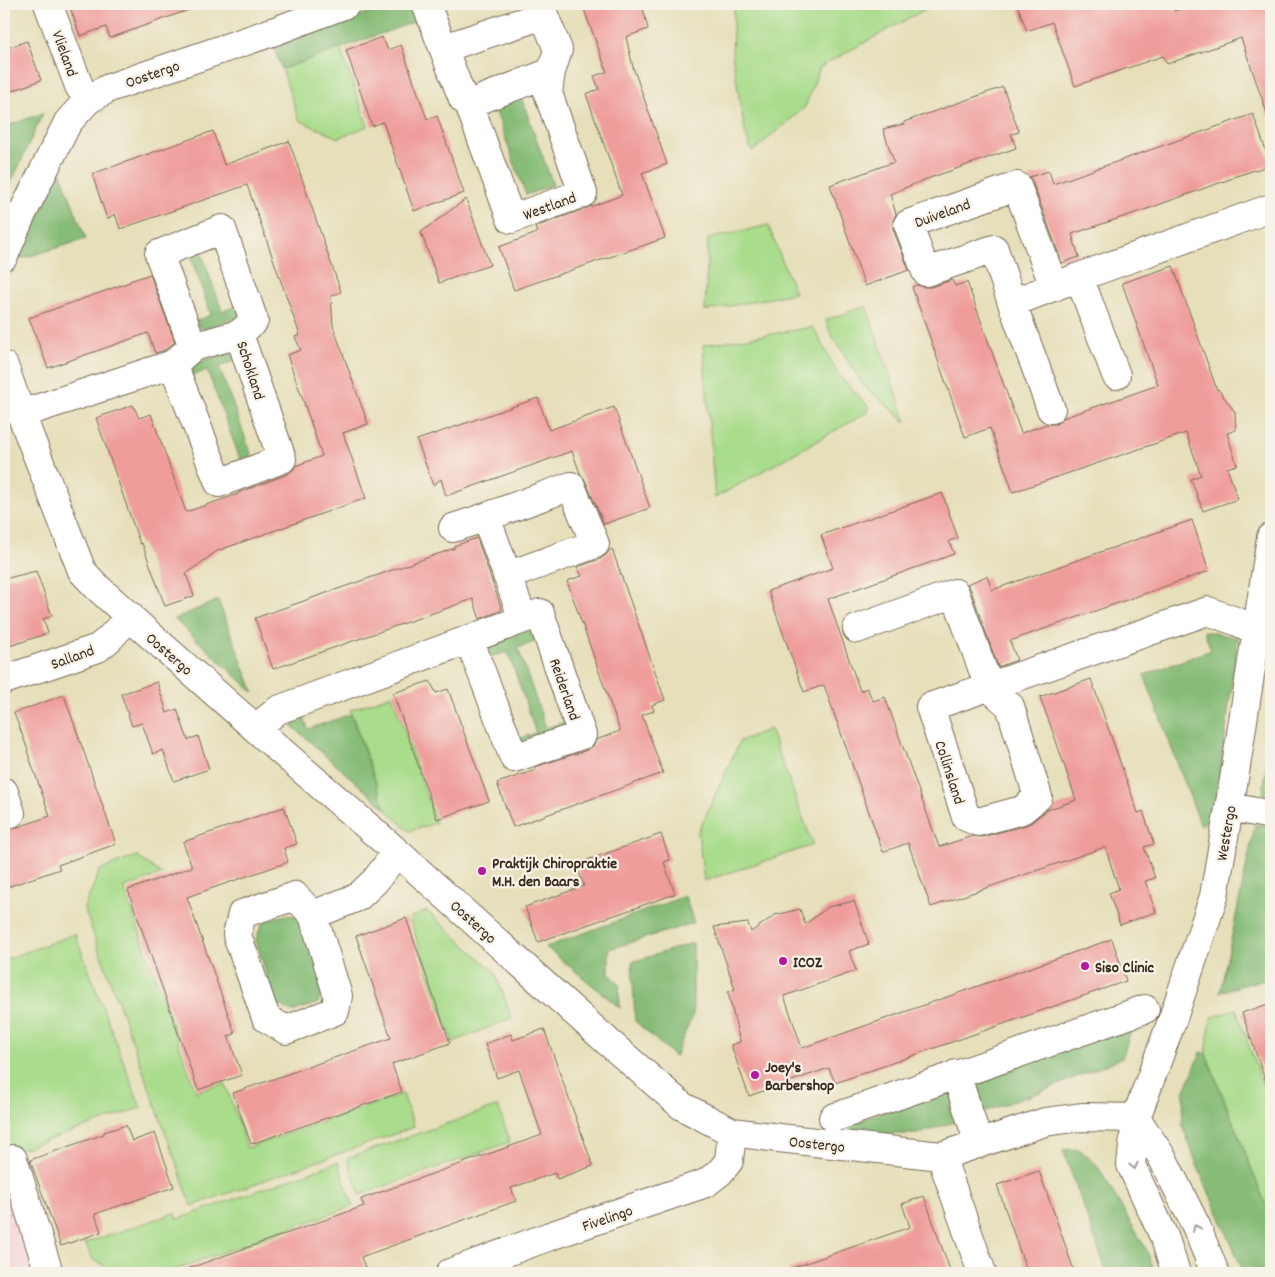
<svg xmlns="http://www.w3.org/2000/svg" width="1275" height="1277" font-family="Dekko,sans-serif">
<rect width="100%" height="100%" fill="#f7f3e8"/>
<filter id="ink" filterUnits="userSpaceOnUse"><feTurbulence type="fractalNoise" baseFrequency=".02" numOctaves="2"/><feDisplacementMap in="SourceGraphic" scale="10" xChannelSelector="R" yChannelSelector="G"/><feConvolveMatrix kernelMatrix="1 2 1 2 8 2 1 2 1" color-interpolation-filters="sRGB"/></filter>
<filter id="wash" filterUnits="userSpaceOnUse"><feTurbulence type="fractalNoise" baseFrequency=".0096" numOctaves="4" result="noise"/><feDisplacementMap in="SourceGraphic" scale="20" xChannelSelector="R" yChannelSelector="G"/><feGaussianBlur stdDeviation="1.12" result="paint"/><feColorMatrix in="noise" values="0 0 0 0 0 0 0 0 0 0 0 0 0 0 0 0 0 1.4 0 .05"/><feComposite in="paint" operator="in"/></filter>
<g filter="url(#wash)">
<rect width="100%" height="100%" fill="#e6dfba"/>
<path fill="#f6cfd7" d="M4,1163L41,1273H4Z"/>
<path fill="#a9dc8b" stroke="#728354" d="M734,4H928L931,6L820,67L805,107L752,152L745,132L732,54Z
M340,48L368,126L338,138L299,120L282,69Z
M768,225L795,293L705,311L708,239Z
M866,306L906,422L864,386L830,332L826,320Z
M813,327L838,374L868,406V412L715,498L703,345Z
M392,695L436,823L409,831L385,808L350,710Z
M770,729L813,845L704,881L698,832L740,741Z
M136,856L162,874L124,888L196,1092L225,1083L247,1148L403,1094L414,1127L192,1206L84,908L100,870Z
M427,911L495,972L512,1018L453,1042L409,918Z
M75,934L141,1108L4,1155V960Z
M1236,1009L1271,1108V1218L1206,1054L1211,1018Z
M498,1106L510,1142L360,1195L347,1158Z
M338,1162L353,1206L165,1273H106L103,1264L93,1260L85,1243L175,1213L178,1219Z"/>
<path fill="#86bc77" stroke="#60734a" d="M394,4H412L417,21L282,69L273,46Z
M521,97L553,185L526,195L494,107Z
M43,113L8,190H4V127Z
M60,171L86,239L17,260Z
M202,254L222,311L241,305L238,317L203,329L193,322L211,315L191,258Z
M230,352L235,355L237,360L219,367L252,456L240,459L207,370L189,377L187,372L191,365Z
M218,600L254,693L174,619Z
M527,630L533,633L537,641L518,648L546,728L564,722V729L522,745L517,739L536,733L508,652L489,657L485,648L489,642Z
M1204,631L1238,638L1215,810L1201,826L1144,675L1211,650Z
M302,712L308,729L351,714L385,808L292,726Z
M1271,722V796L1263,794Z
M1255,825H1271V977L1220,992Z
M685,896L694,923L609,949V973L619,984L620,1008L546,947Z
M285,915L296,916L304,923L325,986L318,1003L292,1012L275,1003L256,941L259,931L263,922Z
M693,943V1014L675,1057L635,1021L632,962Z
M1134,1022L1122,1058L1041,1092L919,1134H876L842,1127Z
M1201,1052L1206,1054L1271,1218V1267L1253,1273H1244L1197,1165L1182,1124L1184,1093Z
M1079,1149L1097,1165L1146,1249L1155,1273H1107L1063,1150Z"/>
<g id="blocks">
<path fill="#ef9d9b" d="M69,4H197V7L110,38L106,27L80,36Z
M582,4H642L648,29L626,37L633,67L667,164L642,173L665,238L514,290L499,247L537,233L535,227L622,195L586,94L599,89L594,76L607,72Z
M1017,4H1171L1174,11L1193,4H1271V115L1268,116L1241,38L1167,64L1163,56L1075,86L1052,22L1027,31Z
M382,37L388,50L401,45L427,119L437,116L464,193L414,211L383,122L372,126L346,50Z
M27,41L41,80L4,94V49Z
M1003,87L1019,132L1011,134L1016,148L924,180L890,194L896,214L893,221V229L909,270L865,286L830,185L894,162L883,129L904,124V122Z
M1253,114L1271,165L1233,177V178L1147,209L1072,234L1079,257L1062,263L1032,181L1029,177L1049,171L1053,184Z
M213,131L224,165L289,141L341,292L331,296L333,326L368,424L343,433L366,498L217,551L186,574L194,596L165,606L142,543L140,544L96,418L133,405L139,418L151,414L186,512L238,494V493L288,474L294,469L295,466L322,456L309,417L287,355L301,350L295,337L300,335L247,185L120,229L115,214L107,219L92,174Z
M466,199L490,265L439,283L421,232Z
M1173,266L1217,390L1218,389L1235,412L1236,430L1227,433L1237,465L1227,468L1238,499L1203,511L1191,479L1201,475L1186,433L1013,492L990,428L965,437L912,287L917,285L924,287H931L952,280L955,286L967,282L1021,433L1047,424H1056L1063,418L1158,385L1122,283Z
M150,274L175,342L165,350L155,353L148,333L48,368L29,318L130,282V281Z
M538,398L549,430L614,407L650,508L604,524L585,480L580,473L572,451L446,496L441,479L433,485L417,440Z
M942,493L958,538L949,541L954,554L828,599L860,691L867,688L873,701L885,697L939,847L972,836L982,837L1026,825L1032,822L1047,810L1076,800L1054,735L1040,697L1091,679L1138,813L1143,811L1154,844L1144,847L1155,878L1145,881L1156,912L1120,925L1109,893L1119,889L1105,847L931,907L908,843L883,852L824,685L804,692L768,591L833,568L821,535Z
M1192,520L1209,571L1010,641L1017,660L998,667L970,588L967,584L987,576L992,590Z
M477,538L502,610L480,619L473,599L273,669L255,618L455,548L454,546Z
M612,549L665,700L652,705L654,711L642,715L663,773L513,827L497,783L536,770L535,767L587,750L593,746L596,740L620,731L567,581L582,576L577,567L600,559L607,554L609,551Z
M36,571L52,616L43,619L48,633L4,648V579Z
M430,681L436,693L448,689L489,801L437,819L393,693Z
M157,682L167,713L177,709L188,740L198,736L209,769L174,781L163,750L153,754L142,723L132,726L121,694Z
M64,695L116,844L58,865L60,869L4,888V832L50,816L27,751L28,750L14,713Z
M284,807L297,844L284,848L288,862L187,897L235,1034L228,1036L242,1075L198,1090L128,890L192,867L183,842Z
M661,834L670,860L664,862L675,894L538,942L525,907L584,886L576,864Z
M854,901L869,944L849,951L856,971L784,996L802,1048L1112,939L1126,981L835,1083L829,1068L749,1096L731,1045L740,1042L728,992L735,989L714,927L748,923L751,932L775,915L800,909L805,924L828,907Z
M406,918L450,1043L392,1064L402,1092L251,1144L233,1093L391,1038L356,936Z
M1271,1003V1087L1268,1088L1242,1013Z
M544,1029L593,1166L557,1179L555,1173L511,1188L516,1201L361,1257L367,1273H184V1270L364,1206L361,1199L542,1135L519,1070L497,1078L485,1044L511,1034L513,1040Z
M126,1125L132,1141L155,1133L174,1187L95,1214L101,1232L61,1246L30,1160L104,1134V1132Z
M1039,1171L1054,1213L1075,1273H1028L1019,1249L997,1185Z
M924,1196L951,1273H789V1269L910,1227L902,1204Z"/>
</g>
</g>
<g filter="url(#ink)">
<use href="#blocks" fill-opacity="0" stroke="#776955" stroke-width="1"/>
<g fill="none" stroke-linecap="round" stroke-linejoin="round">
<g stroke="#776955" stroke-width="30">
<path id="minor" d="M48,4L79,86L88,100
M426,4L463,99L469,104L511,219L583,193L548,93L551,72L558,50L544,15L444,48
M469,104L551,72
M4,256L20,218L68,122L88,100L109,88L278,30L346,4
M1079,277L1116,375
M1012,303L994,249L926,272L908,224L1017,186L1054,287
M193,347L239,334L254,321L222,229L159,254L193,347L173,364L219,483L282,459L239,334
M4,366L21,414L82,571L97,587L141,627L281,751L397,852L607,1041L682,1106L697,1114L732,1132L779,1138L941,1156L1045,1122L1082,1117L1136,1118
M1051,409L1012,303L1079,277L1271,208
M21,414L173,364
M486,517L571,486L595,544L507,576
M453,528L486,517L523,619
M857,629L955,593L989,687L1010,706L1038,797L1022,810L978,822L966,817L930,707L1208,611L1238,622L1256,631
M4,680L98,648L109,639L130,616
M256,728L278,710L540,613L582,735L514,758L469,639
M4,792L11,813L4,815
M1230,807L1271,815
M295,896L313,915L338,996L335,1011L286,1030L266,1018L237,935L242,914Z
M313,915L358,897L375,881L397,852
M956,1074L979,1144
M833,1118L1145,1009
M1136,1118L1162,1157L1197,1228L1215,1273
M941,1156L982,1273
M13,1159L49,1273
M450,1273L550,1236L706,1183L720,1172L729,1161L732,1132
M1176,1273L1165,1239L1131,1165L1136,1118L1173,1018L1214,896L1235,773L1271,537"/>
</g>
<use href="#minor" stroke="#fff" stroke-width="28"/>
</g>
<defs><path id="oneway-chevron" d="M-2-3.5L2.5 0L-2 3.5" fill="none" stroke-width="1.6" stroke-linecap="round" stroke-linejoin="round" transform="scale(1.25)"/></defs>
<g stroke="#a79f9a">
<use href="#oneway-chevron" transform="translate(1134 1166) rotate(77)"/>
<use href="#oneway-chevron" transform="translate(1196 1228) rotate(-114)"/>
</g>
</g>
<g fill="#b5179e" stroke="#f7f3e8" stroke-width="2">
<circle cx="482" cy="871" r="5"/>
<circle cx="783" cy="961" r="5"/>
<circle cx="1085" cy="966" r="5"/>
<circle cx="755" cy="1075" r="5"/>
</g>
<g text-anchor="middle" stroke-width="4.5" stroke-linejoin="round" paint-order="stroke">
<g font-size="16" fill="#3b2a1e" stroke="#f7f3e8">
<text transform="translate(66 53) rotate(70)" y="6">Vlieland</text>
<text transform="translate(152 73) rotate(-19)" y="6">Oostergo</text>
<text transform="translate(549 205) rotate(-20)" y="6">Westland</text>
<text transform="translate(942 212) rotate(-20)" y="6">Duiveland</text>
<text transform="translate(252 370) rotate(72)" y="6">Schokland</text>
<text transform="translate(170 653) rotate(41)" y="6">Oostergo</text>
<text transform="translate(72 656) rotate(-20)" y="6">Salland</text>
<text transform="translate(566 689) rotate(71)" y="6">Reiderland</text>
<text transform="translate(951 772) rotate(72)" y="6">Collinsland</text>
<text transform="translate(1225 833) rotate(-80)" y="6">Westergo</text>
<text transform="translate(474 921) rotate(42)" y="6">Oostergo</text>
<text transform="translate(817 1143) rotate(6)" y="6">Oostergo</text>
<text transform="translate(607 1217) rotate(-19)" y="6">Fivelingo</text>
</g>
<g font-size="16" font-weight="bold" fill="#3b2a1e" stroke="#f7f3e8" text-anchor="start">
<text x="492" y="868">Praktijk Chiropraktie<tspan x="492" dy="18">M.H. den Baars</tspan></text>
<text x="793" y="967">ICOZ</text>
<text x="1095" y="972">Siso Clinic</text>
<text x="765" y="1072">Joey's<tspan x="765" dy="18">Barbershop</tspan></text>
</g>
</g>
<rect width="1275" height="1277" fill="none" stroke="#f7f3e8" stroke-width="20"/>
</svg>
